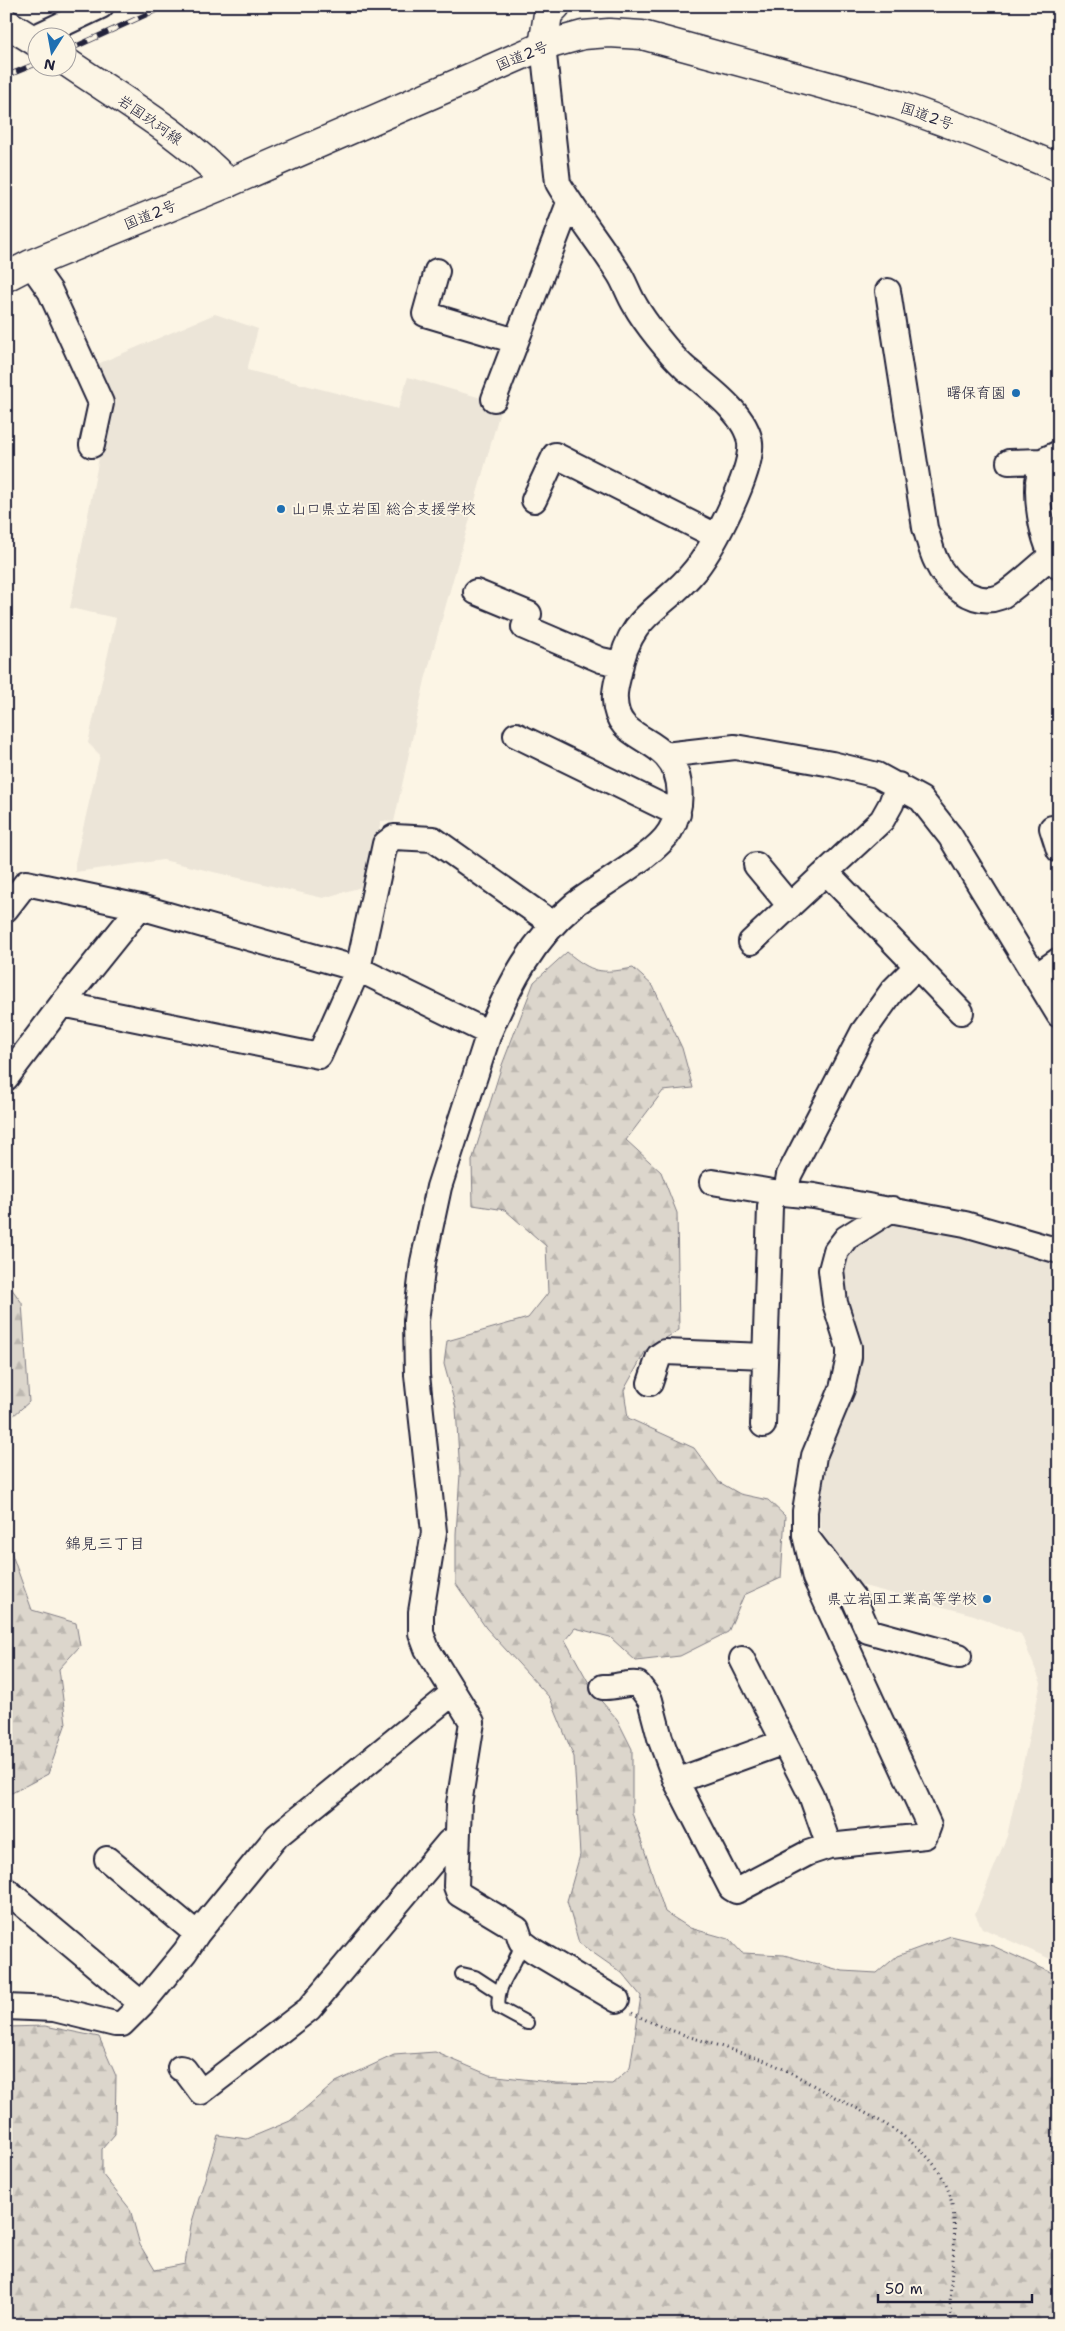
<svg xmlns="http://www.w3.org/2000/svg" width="1065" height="2331" font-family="'Shantell Sans','Klee One',sans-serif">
<defs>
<pattern id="forest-firs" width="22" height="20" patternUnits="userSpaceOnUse" patternTransform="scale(1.25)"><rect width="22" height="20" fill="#dcd6cc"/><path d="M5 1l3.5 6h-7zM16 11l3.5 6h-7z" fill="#bcb7b0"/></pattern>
</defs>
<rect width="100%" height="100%" fill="#fcf5e5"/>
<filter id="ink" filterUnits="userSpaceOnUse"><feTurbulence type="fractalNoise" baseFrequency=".02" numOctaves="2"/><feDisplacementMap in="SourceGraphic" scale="10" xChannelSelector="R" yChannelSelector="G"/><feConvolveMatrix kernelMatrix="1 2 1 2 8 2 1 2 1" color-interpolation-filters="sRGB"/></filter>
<g filter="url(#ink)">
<path fill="#ece5d8" d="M215,314L258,329L247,370L398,409L408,377L502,404L425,680L394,822L381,821L365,886L323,898L163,860L75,872V863L100,755L88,743L116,618L70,608L109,406L93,366Z
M895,1223L926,1225L1059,1261V1963L982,1928L975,1914L1007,1836L1041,1683L1021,1634L974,1615L856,1584L822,1533L816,1503L820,1460L861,1368L858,1345L841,1275L845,1253L857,1238Z"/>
<path fill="url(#forest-firs)" stroke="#7f7c84" d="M567,952C593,973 600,974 633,968L653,986L682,1048L693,1088L663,1091L626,1140L661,1172L677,1213L679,1330L646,1350L624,1390L628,1418L694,1448L719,1482L740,1494L768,1500L785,1516L781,1578L744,1595L728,1632L680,1656L636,1661L610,1637L575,1628L565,1640L595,1694L617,1719L632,1749V1813L665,1912L690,1928L729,1939L742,1953L784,1955L843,1971L877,1973L897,1956L951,1936L993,1946L1059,1976V2325H6V2027L45,2026L99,2037L116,2076L115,2134L102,2149V2174L130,2209L140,2245L155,2270L185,2264L191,2225L218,2135L247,2139L290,2121L336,2082L394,2055L435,2052L489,2075L557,2083L612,2084L630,2068L641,1996L622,1973L579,1943L567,1901L580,1855L574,1757L550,1698L486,1628L456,1584V1534L460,1474L456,1408L444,1364L447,1341L528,1318L548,1293L546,1246L505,1210L473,1205L472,1161L502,1065L534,982Z
M6,1281L22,1303L29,1402L6,1422Z
M6,1538L32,1610L76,1623L80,1646L59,1669L66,1723L48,1774L6,1796Z"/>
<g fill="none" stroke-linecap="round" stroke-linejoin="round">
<g stroke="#22223b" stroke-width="16">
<path id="service" d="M521,1941C519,1966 494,1983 499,2008L527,2023
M462,1974L475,1977L498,1992"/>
</g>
<g stroke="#22223b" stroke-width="28">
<path id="minor" d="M31,39L101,6
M543,46L558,183C576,214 599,242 618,272C625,282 628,294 635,305C645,323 669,353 685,368C705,385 747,414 750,443C753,471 714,546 696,569C663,611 630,611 619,673C617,682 614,691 615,700C616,735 647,735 666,756C684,775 683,809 670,831C655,856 599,885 574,905C532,940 510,984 489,1033L439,1187L423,1262L416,1321L417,1375L434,1532L421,1612V1633L427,1649L472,1722L459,1804L456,1886L459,1894L517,1929L521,1941L534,1951L617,2000
M31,264L50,291L101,403L92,445
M437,271L425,314L516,341
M888,291L925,528C929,539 931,551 936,561C946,583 974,607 1000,597C1011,592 1040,565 1051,556
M494,399L569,203
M1042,461C1033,491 1040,541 1059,567
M1009,462L1042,461L1059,453
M1038,481L1059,480
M534,500L555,455L716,536
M476,592L529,614L524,627L601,660L620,664
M516,735L678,814
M665,755L735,747L832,764L877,775L921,799L950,836L1059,1015
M1052,828L1059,850
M756,865L790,906
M826,872L961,1012
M6,909L26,883L140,907L358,969L489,1033
M751,942L882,820L891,804L898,785
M1036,976L1059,960
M62,1004L319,1056L358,969L385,844L394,837L433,839L553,924
M6,1078L62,1004L140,907
M712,1182L773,1192
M786,1192L789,1175L863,1032L893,990L917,966
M892,1209L846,1238L836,1251L831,1270L835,1303L849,1347V1357L842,1389L814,1456L805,1511V1535L854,1599L868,1631L959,1656
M650,1383L659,1356L665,1352L765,1356
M763,1425L770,1207L773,1192L814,1196L965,1224L1059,1251
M603,1687C616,1688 625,1682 638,1684L650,1700L660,1738L676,1781L731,1888L736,1891L808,1853L829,1846L925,1836L929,1825L815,1578L805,1535
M784,1742L811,1795L829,1846
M676,1781L784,1742L742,1659
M107,1859L197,1934
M6,1890L142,2004
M6,2007L54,2009L115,2024H122L142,2004L185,1952L197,1934L277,1836L453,1693
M180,2068L184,2069L201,2092L309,2009L449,1842L456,1841"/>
</g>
<g stroke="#22223b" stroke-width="31">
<path id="primary" d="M6,23L38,43
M543,46L548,14L556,6
M68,63C122,100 183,134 228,183"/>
</g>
<g stroke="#22223b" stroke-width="31">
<path id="trunk" d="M6,277L31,264L228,183L543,46L583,35L609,33L642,35L898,105L975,133L1059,168"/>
</g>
<path stroke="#22223b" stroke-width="3" stroke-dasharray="1 4" stroke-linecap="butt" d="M632,2013C675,2036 723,2045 768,2062C788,2070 807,2082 825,2092C870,2116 936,2143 950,2196C962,2239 945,2282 952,2325"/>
<use href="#service" stroke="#fcf5e5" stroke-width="12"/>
<use href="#minor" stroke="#fcf5e5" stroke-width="24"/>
<use href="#primary" stroke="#fcf5e5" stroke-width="28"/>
<use href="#trunk" stroke="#fcf5e5" stroke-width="28"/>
<g stroke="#22223b" stroke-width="5.5">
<path id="rail" d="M68,50L165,6
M6,76L38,63"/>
</g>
<use href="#rail" stroke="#fcf5e5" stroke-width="4" stroke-dasharray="11" stroke-linecap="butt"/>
</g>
</g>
<g fill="#1f6fb2" stroke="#fcf5e5" stroke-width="2">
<circle cx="1016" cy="393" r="5"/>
<circle cx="281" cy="509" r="5"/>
<circle cx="987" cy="1599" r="5"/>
</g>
<g text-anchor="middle" stroke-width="4" stroke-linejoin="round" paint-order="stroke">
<g font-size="15" fill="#22223b" stroke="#fcf5e5">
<text transform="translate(522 56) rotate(-22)" y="5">国道2号</text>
<text transform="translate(927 116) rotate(19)" y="5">国道2号</text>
<text transform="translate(150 120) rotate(35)" y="5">岩国玖珂線</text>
<text transform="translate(150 215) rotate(-22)" y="5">国道2号</text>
</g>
<g font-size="15" fill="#22223b" stroke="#fcf5e5" text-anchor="end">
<text x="1006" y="398">曙保育園</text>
<text x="291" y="514" text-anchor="start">山口県立岩国 総合支援学校</text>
<text x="977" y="1604">県立岩国工業高等学校</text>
</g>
<g font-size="16" fill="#22223b" stroke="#fcf5e5">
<text x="105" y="1549">錦見三丁目</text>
</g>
</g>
<rect width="1065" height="2331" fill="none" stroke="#fcf5e5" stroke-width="25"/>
<rect x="12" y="12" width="1040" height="2306" fill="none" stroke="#22223b" stroke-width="2" filter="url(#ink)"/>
<g transform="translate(52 52) rotate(191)"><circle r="24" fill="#fcf5e5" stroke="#a5a1a1"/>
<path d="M0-4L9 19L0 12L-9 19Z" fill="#1f6fb2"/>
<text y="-8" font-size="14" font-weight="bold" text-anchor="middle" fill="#22223b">N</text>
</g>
<path d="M878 2294v8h154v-8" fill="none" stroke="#22223b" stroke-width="2.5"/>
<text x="885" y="2294" font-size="15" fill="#22223b" stroke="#fcf5e5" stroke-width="4" paint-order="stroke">50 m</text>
</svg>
